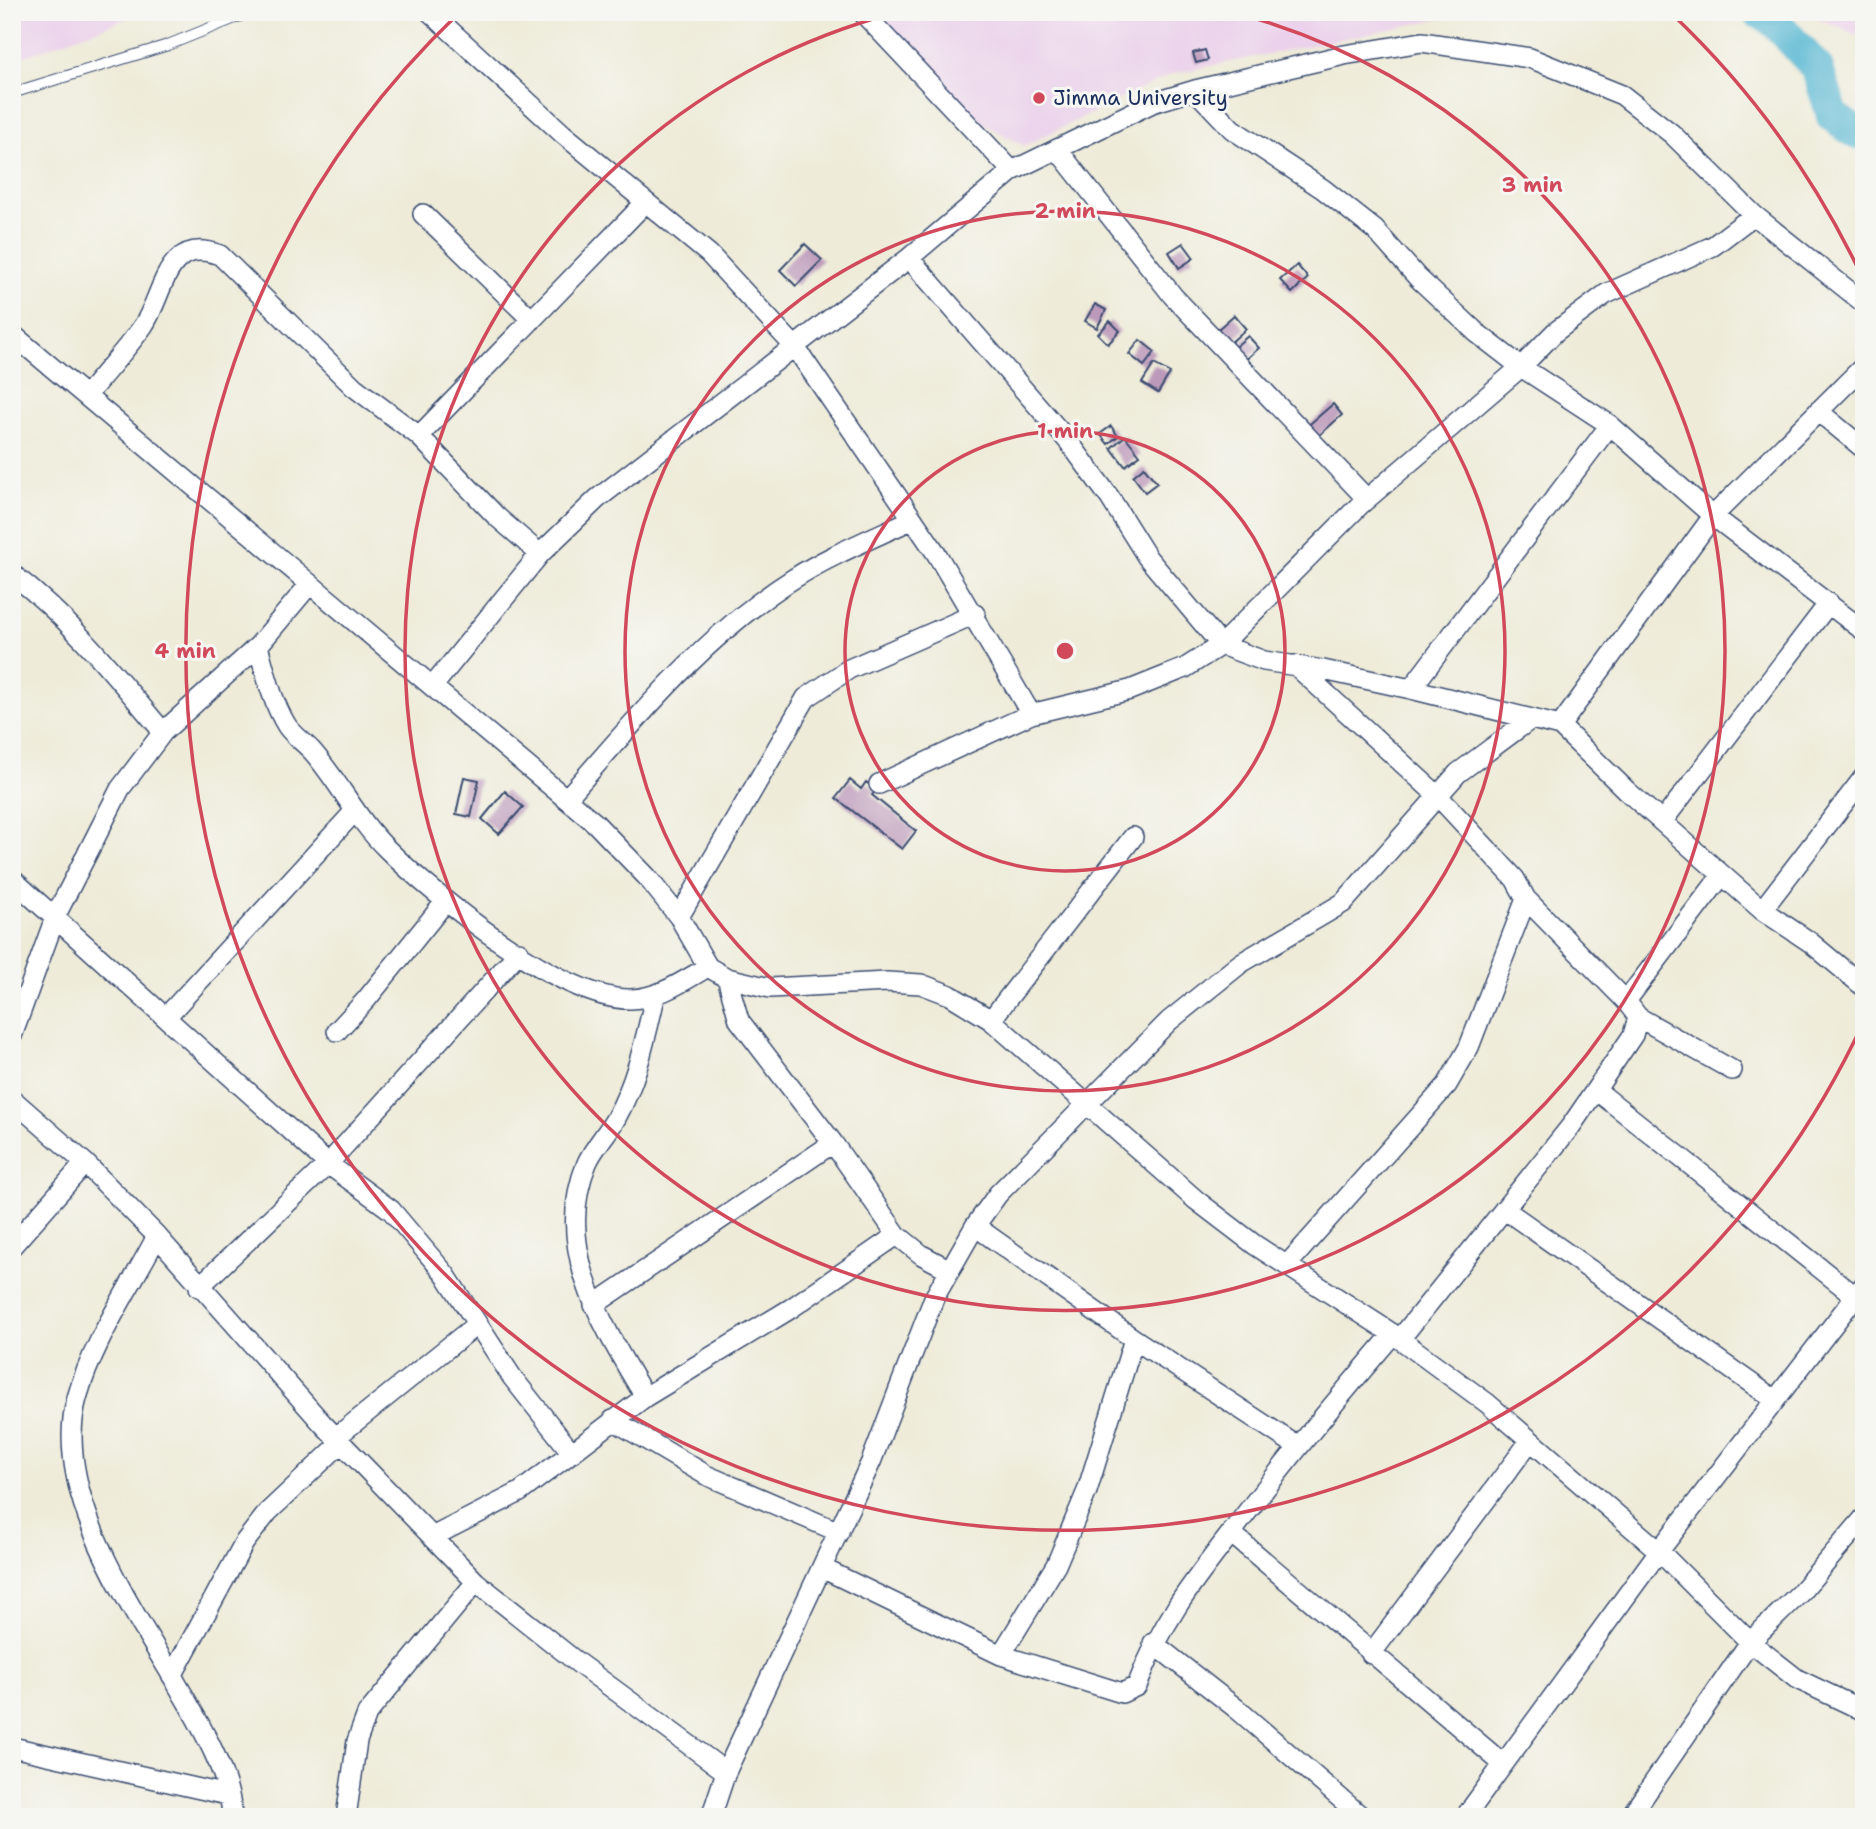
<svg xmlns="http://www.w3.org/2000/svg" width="1876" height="1829" font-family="'Shantell Sans',sans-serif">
<rect width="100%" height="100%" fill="#f6f6f2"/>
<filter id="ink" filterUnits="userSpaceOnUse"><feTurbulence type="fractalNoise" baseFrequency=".0143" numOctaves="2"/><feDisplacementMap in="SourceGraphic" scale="14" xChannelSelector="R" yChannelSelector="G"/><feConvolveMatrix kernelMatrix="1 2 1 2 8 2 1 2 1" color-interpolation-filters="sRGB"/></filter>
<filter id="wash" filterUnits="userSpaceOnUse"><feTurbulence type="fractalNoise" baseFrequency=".00686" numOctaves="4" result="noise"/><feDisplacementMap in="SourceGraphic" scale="28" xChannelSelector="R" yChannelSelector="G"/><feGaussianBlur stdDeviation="1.57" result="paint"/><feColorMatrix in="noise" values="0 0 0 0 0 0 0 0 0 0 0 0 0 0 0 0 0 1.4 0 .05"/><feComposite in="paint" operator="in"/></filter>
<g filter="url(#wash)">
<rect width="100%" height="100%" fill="#eeebd8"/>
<path fill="#ebd1eb" d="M12,12H144L12,61Z
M875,12H1472L1172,74L1024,146L982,123Z
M1804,12H1864V38Z"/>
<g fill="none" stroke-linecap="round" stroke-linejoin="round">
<path stroke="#53b5d2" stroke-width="33" d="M1758,12L1770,17L1817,68L1833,116L1856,133L1864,131"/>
</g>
<g id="blocks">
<path fill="#bc99ba" d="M1205,50L1208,60L1196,63L1193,53Z
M1183,243L1194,258L1179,268L1169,252Z
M805,244L822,260L796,286L780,270Z
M1297,265L1308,278L1292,293L1280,280Z
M1095,304L1106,310L1097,328L1085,321Z
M1234,315L1246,329L1230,343L1218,329Z
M1110,321L1120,331L1108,344L1098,334Z
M1248,336L1259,348L1241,364L1230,351Z
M1140,340L1155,352L1144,366L1129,354Z
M1154,364L1170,373L1158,393L1142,383Z
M1333,404L1342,415L1314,440L1304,429Z
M1111,426L1118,436L1108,444L1100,434Z
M1125,436L1140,455L1125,466L1111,448Z
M1144,467L1157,483L1145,492L1133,476Z
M464,777L479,780L471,817L456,814Z
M850,780L861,789L866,782L876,790L872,795L916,831L902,849L836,798Z
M505,791L523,807L499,834L482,819Z"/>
</g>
</g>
<g filter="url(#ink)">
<use href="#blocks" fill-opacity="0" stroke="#3b4b70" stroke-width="2"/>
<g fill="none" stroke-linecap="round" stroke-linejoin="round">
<g stroke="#3b4b70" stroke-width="12">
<path id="lane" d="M12,93L168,45L250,12"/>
</g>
<g stroke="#3b4b70" stroke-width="22">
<path id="street" d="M430,12L563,134L709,254L795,347L936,553L1031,714
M862,12L1012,171
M1195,90L1232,129L1323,189L1375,230L1418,278L1477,333L1521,367L1610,425L1713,516L1864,631
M1057,149L1173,296L1367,499
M423,214L532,320
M909,258L1069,442L1110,498L1147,557L1221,645L1264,661L1323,670L1411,689L1560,726L1627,791L1762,910L1810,942L1864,987
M12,334L595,823L647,877L679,917L708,967L727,978L770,988L887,982L921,984L950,995L991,1020L1196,1200L1255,1245L1393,1334L1487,1403L1659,1551L1750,1642L1797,1679L1864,1711
M87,395C105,372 126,350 143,326C164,296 165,234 220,255L354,387L419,436L497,517L540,554
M1818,411L1864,449
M419,436L644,204
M12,574C71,619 116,676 163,732
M258,646C266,674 272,702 287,726C294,736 305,743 313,752C340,783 357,820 387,849C434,896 563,1001 631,999C660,998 683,981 708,967
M1295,665L1437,795L1515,879L1526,899L1626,1001L1638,1017L1732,1070
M433,686L540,554L597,499L909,258L1012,171L1152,103L1195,90L1344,55L1422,42L1530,58L1622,95L1672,134L1754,215L1864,303
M1411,689L1610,425
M1560,726L1713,516L1864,366
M879,784L1031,714L1130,690L1185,668L1221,645L1360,505L1521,367L1555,332L1606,294L1713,246L1754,215
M566,799C636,720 703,636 793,579C830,555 873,538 913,519
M1662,822L1829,603
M12,879L328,1164L391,1210L445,1274L512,1377L572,1453
M1762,910L1864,777
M679,917L806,698L849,669L975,614
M727,978L739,1020L833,1143L897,1235L922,1255L950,1270
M1626,1001L1722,875
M166,1017L354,812
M991,1020L1133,837
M337,1031L366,1000L445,902
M12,1036L56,915L120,789L163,732L258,646L309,585
M1596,1090L1855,1296
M12,1099L85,1163L157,1236L322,1423L476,1582L578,1663L726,1772
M1504,1209L1775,1400
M975,1226L1134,1339L1297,1446
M157,1236C130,1288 93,1341 77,1398C51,1493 132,1607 178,1686C198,1721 231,1775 232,1817
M12,1246L85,1163
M1287,1265L1447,1085L1469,1047L1526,899
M199,1287L328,1164L519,952
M594,1305L833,1143
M1400,1339L1571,1126L1633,1035L1638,1017
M645,1397C603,1326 552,1247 587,1163C594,1147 607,1134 616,1118C637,1080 645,1040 655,997
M613,1420L706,1475L839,1532
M335,1438L476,1325
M1231,1533L1502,1763
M432,1537L520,1492L645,1397L790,1309L897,1235
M822,1568L1001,1655L1122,1693L1137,1686C1163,1618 1194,1581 1238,1524C1287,1459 1340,1396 1393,1334
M1153,1643L1237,1709L1362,1817
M1371,1654L1530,1441
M1001,1655L1056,1565L1087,1491L1134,1339
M172,1676L244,1543L268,1512L341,1443
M12,1747L227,1795
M346,1817L357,1741L367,1714L476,1582
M711,1817L726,1772L871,1462L934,1298L975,1226L998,1194L1169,1021L1241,963L1343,903L1458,773L1531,719
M1465,1817L1659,1551L1864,1285
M1630,1817L1750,1642L1800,1593L1864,1518"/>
</g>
<use href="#lane" stroke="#fff" stroke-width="10"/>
<use href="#street" stroke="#fff" stroke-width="19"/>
</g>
</g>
<g fill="none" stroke="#d1495b" stroke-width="3.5">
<circle cx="1065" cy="651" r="220"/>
<circle cx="1065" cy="651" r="440"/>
<path d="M1236 13A660 660 0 1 1 894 13"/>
<path d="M1863 1023A880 880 0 1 1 459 13M1671 13A880 880 0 0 1 1863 279"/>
</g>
<circle fill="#d1495b" stroke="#f6f6f2" stroke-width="2.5" cx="1039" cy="98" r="7"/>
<g text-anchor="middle" stroke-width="6" stroke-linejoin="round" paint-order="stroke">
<g font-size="21" fill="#1b2f5e" stroke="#f6f6f2" text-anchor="start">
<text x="1053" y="105">Jimma University</text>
</g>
</g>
<circle cx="1065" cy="651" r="10" fill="#d1495b" stroke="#f6f6f2" stroke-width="3.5"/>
<g font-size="21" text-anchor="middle" font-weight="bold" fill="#d1495b" stroke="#f6f6f2" stroke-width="6" stroke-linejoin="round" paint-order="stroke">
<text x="1532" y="192">3 min</text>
<text x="1065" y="218">2 min</text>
<text x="1065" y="438">1 min</text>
<text x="185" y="658">4 min</text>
</g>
<rect width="1876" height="1829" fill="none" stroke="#f6f6f2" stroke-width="42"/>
</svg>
